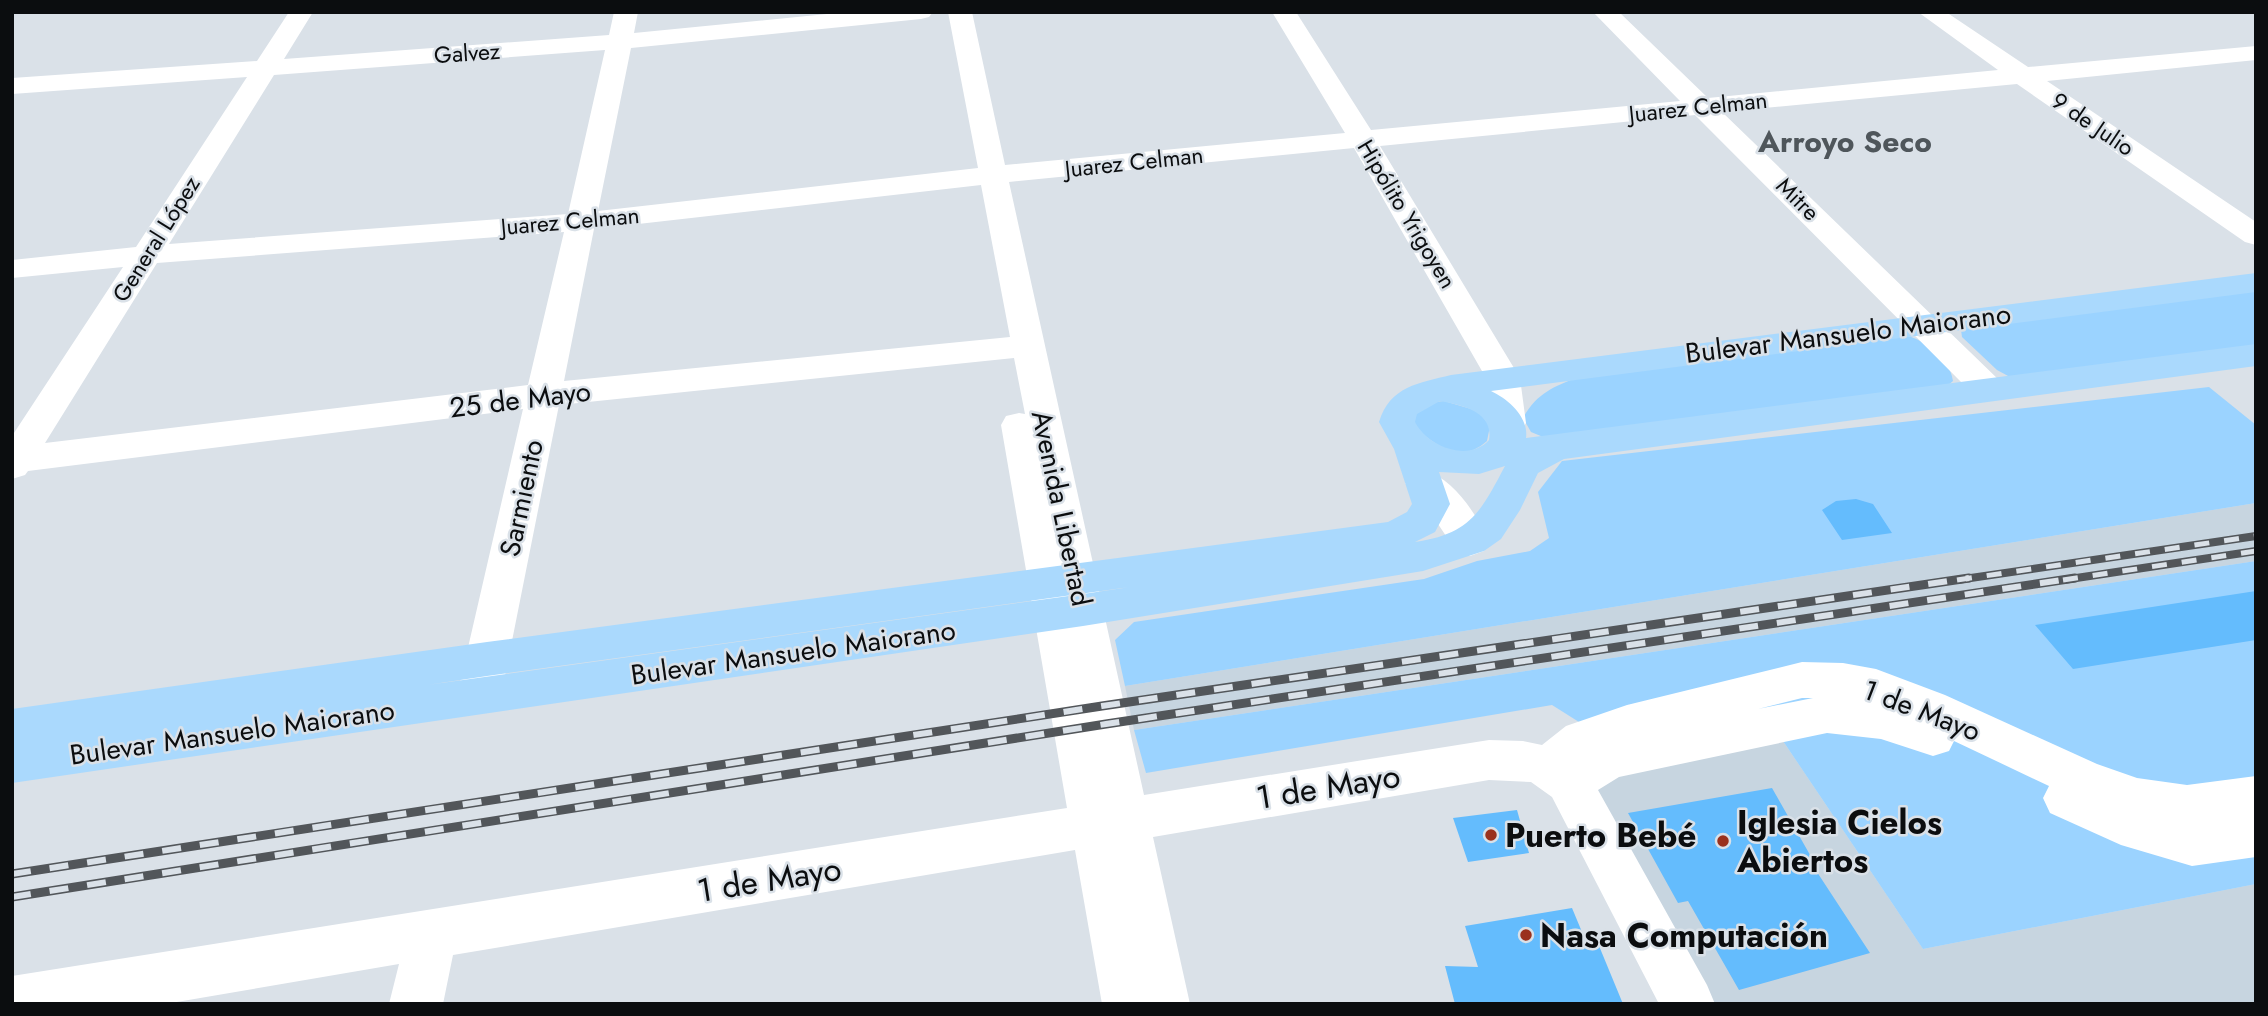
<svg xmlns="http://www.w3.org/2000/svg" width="2268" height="1016" font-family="Jost,sans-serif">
<rect width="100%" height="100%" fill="#dae1e8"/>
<path fill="#c7d5e0" d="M2256,503V561L1134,730L1125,686Z
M1783,741L1923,949L2256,884V1004H1688L1569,783Z"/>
<path fill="#9bd3ff" d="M2256,287V347L2010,377L1997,370L1962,337L1961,330L1968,325Z
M1897,333C1922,338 1949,354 1953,381L1946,387L1548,439L1531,432L1523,418C1536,394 1554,386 1579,377Z
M2209,387L2256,425V503L1125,686L1115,640L1134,622L1424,579L1477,561L1530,551L1549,538L1538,492L1562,461Z
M1444,401L1478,411L1490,426L1487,441C1459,466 1436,444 1412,426L1416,411L1433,402Z
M2256,561V884L1923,949L1783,741L1579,722L1552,705L1146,773L1134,730Z"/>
<path fill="#64bcfd" d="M1856,499L1873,504L1892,533L1842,540L1822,510L1836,501Z
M2256,591V640L2073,669L2035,625Z
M1772,788L1818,869H1815L1870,953L1739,990L1688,901L1678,903L1628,813Z
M1517,810L1529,853L1468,862L1453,818Z
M1572,908L1587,944L1597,941L1623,1004H1455L1445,966L1478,967L1465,926Z"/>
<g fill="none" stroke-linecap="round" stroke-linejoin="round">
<path fill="#fff" fill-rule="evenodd" d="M289,12H313L284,59L609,35L614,12H638L634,33L847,12H933L929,17L921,19L631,48L598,211L978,168L948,12H972L1005,165L1345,133L1272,12H1296L1371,130L1680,101L1593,12H1619L1708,98L1998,70L1918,12H1946L2028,67L2256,46V60L2047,81L2256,222V245L2245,242L2017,84L1722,112L2000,381L2005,389L2000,397L1988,400L1976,397L1695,115L1380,146L1520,378L1526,423L1521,432L1508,435L1495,432L1490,423L1486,378L1354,148L1009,182L1144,795L1489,740L1523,741L1542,745L1566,726L1627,705L1802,662L1843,663L1876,669L1945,695L2097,764L2137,778L2187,785L2256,776V857L2192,866L2121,845L2050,813L2043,798L2049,786L1954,741L1949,751L1933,756L1881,739L1827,733L1619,777L1598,790L1707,985L1715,1004H1659L1552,797L1531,782L1489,780L1153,837L1190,1004H1102L1075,850L453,955L443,1004H389L399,964L165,1004H12V976L1067,808L1001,425L1006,416L1019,413L1025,414L1014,358L559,405L502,691L496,704L480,709L464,704L458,691L523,409L28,471L25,475L12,479V436L123,267L12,278V260L136,247L247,77L12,94V78L257,61ZM605,50L568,214L169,244L274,75ZM981,185L1010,337L564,381L594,229ZM564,232L528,385L45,443L157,263ZM1802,698H1813L1758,709Z
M1424,470C1455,479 1475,514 1490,541L1484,551L1470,556L1456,551L1432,515L1405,483L1411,474Z"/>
<path fill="#aad9fd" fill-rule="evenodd" d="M2256,273V292L1491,391C1508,399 1529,417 1526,438L2256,344V366L1564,459L1538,473L1520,510L1501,539L1484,551L1423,571L1083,626L12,783V709L487,642L1388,522L1407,512L1412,504L1394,449L1379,422C1390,386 1419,383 1451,375ZM1440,401C1462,405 1494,412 1489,440C1468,463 1427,446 1415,422L1417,414ZM1505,466C1481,511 1471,534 1415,542L1435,532L1450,504L1439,472L1479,474ZM1130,587L1083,594L427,685L487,676Z"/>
<g stroke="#52565a" stroke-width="8">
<path id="rail-far1" d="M1957,580L2256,536
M2063,580L2256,551"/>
</g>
<g stroke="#52565a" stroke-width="9">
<path id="rail" d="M12,874L1102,706L1969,578
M12,897L1106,724L2075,578"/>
</g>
<use href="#rail-far1" stroke="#dae1e8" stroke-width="5" stroke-dasharray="15" stroke-linecap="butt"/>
<use href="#rail" stroke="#dae1e8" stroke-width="6" stroke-dasharray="19" stroke-linecap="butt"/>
</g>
<g fill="#9a311d" stroke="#dae1e8" stroke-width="2.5">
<circle cx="1491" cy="835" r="7"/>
<circle cx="1723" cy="841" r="7"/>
<circle cx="1526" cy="935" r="7"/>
</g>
<g text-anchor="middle" stroke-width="5" stroke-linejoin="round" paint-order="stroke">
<g font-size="23" fill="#0b0d0f" stroke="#dae1e8">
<text transform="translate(467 53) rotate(-4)" y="8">Galvez</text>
<text transform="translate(1698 107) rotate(-6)" y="8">Juarez Celman</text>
<text transform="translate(2093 124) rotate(34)" y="8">9 de Julio</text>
<text transform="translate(1134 162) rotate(-6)" y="8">Juarez Celman</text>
<text transform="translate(1798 199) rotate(45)" y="8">Mitre</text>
<text transform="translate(1407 214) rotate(59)" y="8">Hipólito Yrigoyen</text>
<text transform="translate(570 221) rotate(-5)" y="8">Juarez Celman</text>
<text transform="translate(156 239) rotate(-58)" y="8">General López</text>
</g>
<g font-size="28" fill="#0b0d0f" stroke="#dae1e8">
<text transform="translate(1848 333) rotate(-7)" y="10">Bulevar Mansuelo Maiorano</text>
<text transform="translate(520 399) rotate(-7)" y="10">25 de Mayo</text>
<text transform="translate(521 498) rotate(-78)" y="10">Sarmiento</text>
<text transform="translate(1062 508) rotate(78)" y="10">Avenida Libertad</text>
<text transform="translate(793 652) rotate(-8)" y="10">Bulevar Mansuelo Maiorano</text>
<text transform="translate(1922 710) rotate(21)" y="10">1 de Mayo</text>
<text transform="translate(232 732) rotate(-8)" y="10">Bulevar Mansuelo Maiorano</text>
</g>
<g font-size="30" font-weight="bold" fill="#4f565b" stroke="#dae1e8">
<text x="1845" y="152">Arroyo Seco</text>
</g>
<g font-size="33" fill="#0b0d0f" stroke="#dae1e8">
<text transform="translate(1328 786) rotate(-9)" y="12">1 de Mayo</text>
<text transform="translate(769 879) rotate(-9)" y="12">1 de Mayo</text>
</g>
<g font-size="33" font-weight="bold" fill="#0b0d0f" stroke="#dae1e8" text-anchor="start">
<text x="1737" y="834">Iglesia Cielos<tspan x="1737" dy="38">Abiertos</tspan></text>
<text x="1505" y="847">Puerto Bebé</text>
<text x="1540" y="947">Nasa Computación</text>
</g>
</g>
<rect width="2268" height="1016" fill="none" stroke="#0b0d0f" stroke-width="28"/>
</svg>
